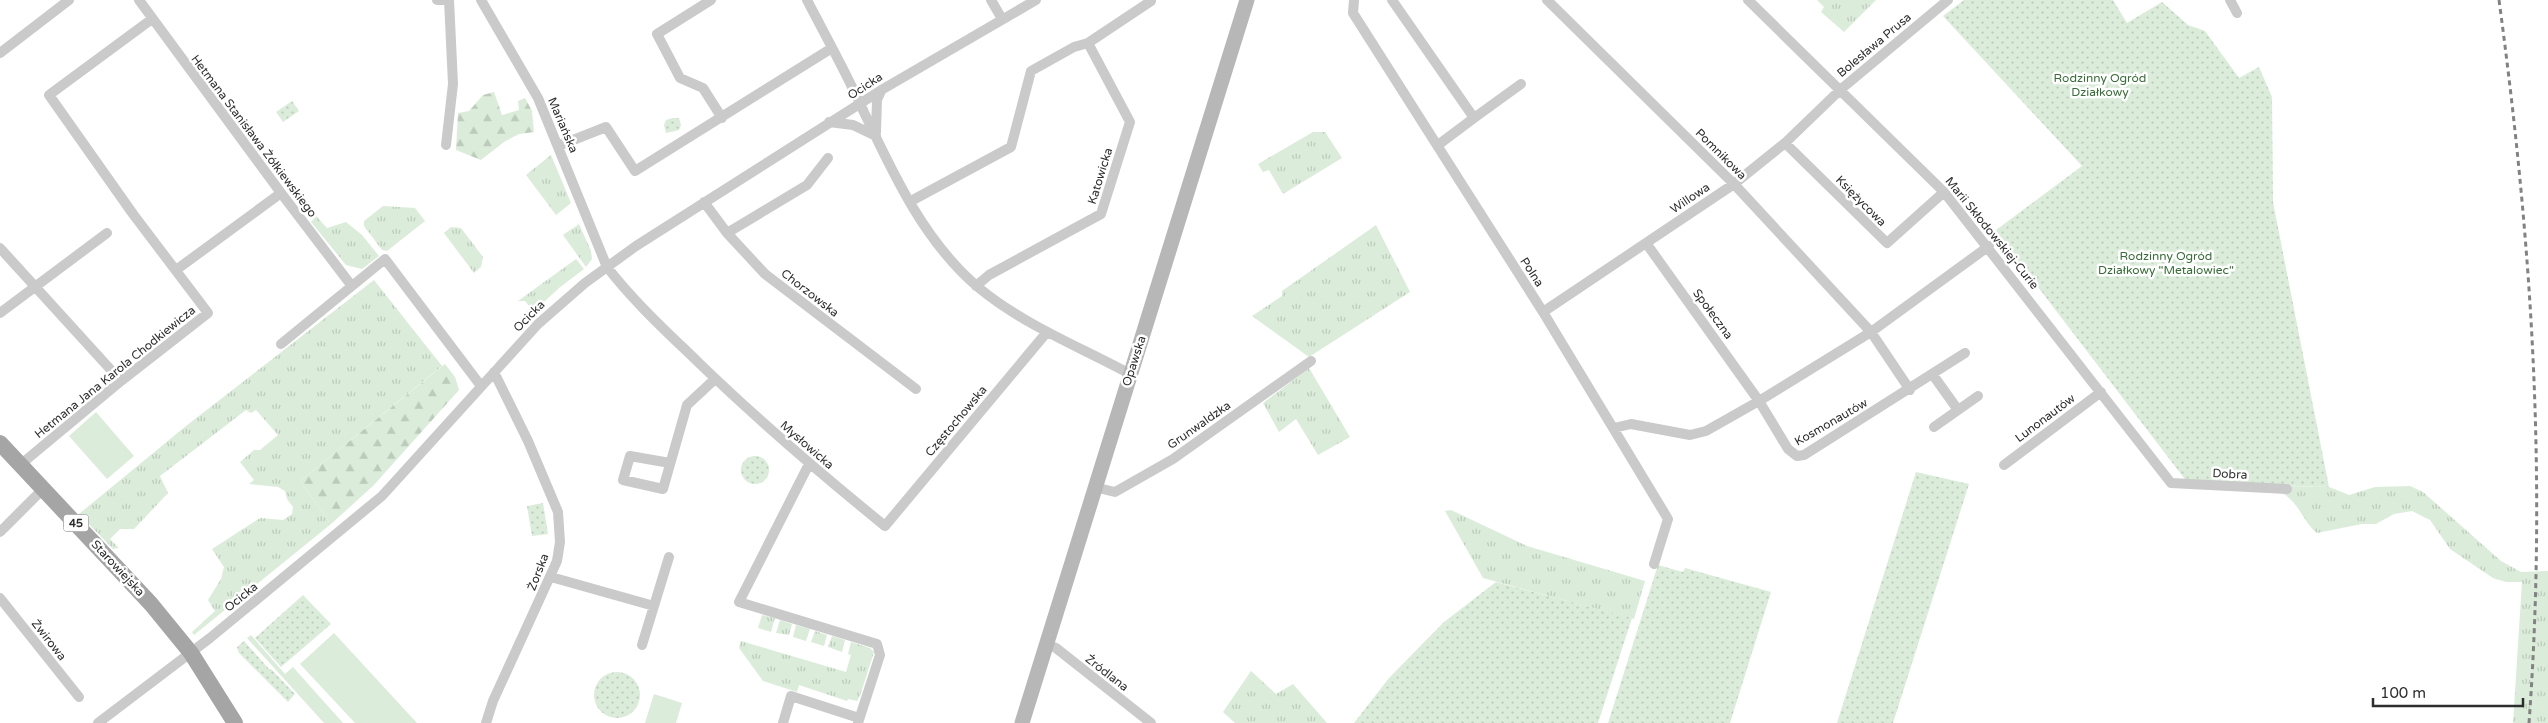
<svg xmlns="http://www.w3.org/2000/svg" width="2548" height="723" font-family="'Varela Round',sans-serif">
<defs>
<pattern id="grass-tufts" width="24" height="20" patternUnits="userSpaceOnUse" patternTransform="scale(1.25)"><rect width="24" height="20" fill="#dbecda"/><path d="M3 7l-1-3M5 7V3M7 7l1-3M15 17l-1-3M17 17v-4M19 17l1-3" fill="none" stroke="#bccbbb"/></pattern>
<pattern id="forest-firs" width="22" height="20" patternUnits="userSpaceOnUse" patternTransform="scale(1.25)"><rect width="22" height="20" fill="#dbecda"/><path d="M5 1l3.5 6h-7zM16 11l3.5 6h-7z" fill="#bccbbb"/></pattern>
<pattern id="park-dots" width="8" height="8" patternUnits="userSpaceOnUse" patternTransform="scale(1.25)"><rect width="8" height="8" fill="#dbecda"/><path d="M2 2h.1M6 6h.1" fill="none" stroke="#bccbbb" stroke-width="1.8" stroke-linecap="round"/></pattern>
</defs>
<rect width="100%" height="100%" fill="#fff"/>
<path fill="url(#grass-tufts)" d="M1817,0H1876L1844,32L1821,12L1824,7Z
M1313,132H1325L1342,158L1283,194L1269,170L1263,172L1258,164Z
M551,155L571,203L556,215L526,175Z
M383,206L415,208L425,221L387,251L382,250L364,226V221Z
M316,216L327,228L346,222L362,235L379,256L362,269L346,265L311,222Z
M579,224L591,251L592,259L586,267L563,235Z
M1376,225L1410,292L1309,357L1252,316L1282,296V291Z
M451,227L461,228L483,257L481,267L474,273L444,233Z
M576,259L584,269L559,288L519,325V322L530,307L525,301H518Z
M374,280L442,366L300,481L331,524L194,635L192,632L215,611L208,600L221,579L224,567L212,549L260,518L283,520L292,514L293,507L287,499L285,491L278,487L249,484L254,480L240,462L254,450H260L278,435L256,410L251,413L246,410L160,476L168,493L134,529H120L110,539L119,548L113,549L79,514L186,426Z
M1309,368L1350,437L1318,455L1296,419L1279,432L1263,403Z
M2288,486L2329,487L2349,495L2375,487L2410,486L2423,492L2501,561L2521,572L2548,571V723H2513L2522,582H2506L2493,578L2450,549L2430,520L2412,511L2394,514L2376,524H2362L2317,533C2303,522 2299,502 2282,493Z
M1451,510L1527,546L1645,581L1634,619L1483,578L1445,511Z
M762,615L775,618L771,632L758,628Z
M780,620L792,624L789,635L776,633Z
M796,625L810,629L806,641L793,637Z
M815,631L827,635L824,646L811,642Z
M832,636L845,640L842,652L828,647Z
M741,641L846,672L851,655L848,654L851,642L870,648L874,652L860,696L857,701L848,699L847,701L799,685L797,692L763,681L739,648Z
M1251,671L1276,694L1293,684L1327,723H1235L1223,712Z"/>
<path fill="url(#forest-firs)" d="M494,92L502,115L519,110L518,101L525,98L532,111L534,132L519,134L504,142L481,160L456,150L458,113L469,111L483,95Z
M445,364L455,377L459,390L373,486L331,524L300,481Z"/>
<path fill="url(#park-dots)" d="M1964,0H2113L2127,23L2162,2L2188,25L2205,31L2239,78L2259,67L2272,97L2273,202L2329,487L2187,482L2008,248L1996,230L2082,166L1943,16Z
M292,101L299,111L283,122L276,112Z
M672,118H679L681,125L679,130L666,133L664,125L666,120Z
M741 470a14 14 0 1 1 28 0a14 14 0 1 1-28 0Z
M1916,472L1969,484L1893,723H1837Z
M543,503L548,534L532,536L527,506Z
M1658,565L1683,572L1685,568L1771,592L1730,723H1608Z
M1496,582L1632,618L1598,723H1354L1389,678L1444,622Z
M303,595L331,624L281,667L255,638Z
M244,641L269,669H271L295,694L288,702L239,653L237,647Z
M594 695a23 23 0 1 1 46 0a23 23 0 1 1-46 0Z"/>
<path fill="#dbecda" d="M96,412L134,456L107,479L69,436Z
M334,633L417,723H355L300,664Z
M251,635L285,674L293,667L343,723H324L247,638Z
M654,694L682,703L676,723H645Z"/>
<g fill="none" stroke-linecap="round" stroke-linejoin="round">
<path stroke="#cacaca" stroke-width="10" d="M139,0L281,193L351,285
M437,0H448
M481,0L538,98L607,267C634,302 667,332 699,363C758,420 821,474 885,526L1047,332
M711,0L657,34L680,78L703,88L722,118
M807,0C822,29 838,58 852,87C886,157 918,237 979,288C1024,325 1078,346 1130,374
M991,0L1002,19
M1354,0L1353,13L1543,312L1668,519L1654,564
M1392,0L1474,118L1438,145
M1547,0L1734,184L1871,332L1910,390
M1748,0L1944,192L2171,483L2287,489
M2230,0L2237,13
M0,53L69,0
M1474,118L1521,84
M829,122L853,125L876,136
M876,132L877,100L881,91
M1785,143L1887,243L1944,192
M446,145L453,84L449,0
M558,146L606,127L635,171L832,48
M911,201L1011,147L1031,71L1074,47L1088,43L1151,1
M704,202L727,233L765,274L916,389
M727,233L807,185L828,158
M1646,243L1759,401L1788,449L1797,456L1804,455L1965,353
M0,248L121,381
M176,270L281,193
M976,286L989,275L1101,214L1130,122L1088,43
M1543,312L1734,184L1785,143L1840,90L1948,0
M0,313L107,233
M281,344L385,259L481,386
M1933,375L1958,410
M1934,427L1978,396
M1614,428L1631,424L1690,435L1706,431L1759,401L1871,332L1989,246
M670,463L630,456L623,480L663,489L687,405L715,379
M809,464L739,602L877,644L880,655L858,723
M20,465L121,381L208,313L133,214L49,95L152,19
M2004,465L2101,392
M1094,487L1115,492L1173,459L1311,361
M0,532L43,489
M551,577L654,606
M0,598L79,697
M1047,644L1056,648L1151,723
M642,645L669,557
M98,723L210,638L382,496L538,324L585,283L636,246L883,89L1036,0
M486,723L493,701L557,561L560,542L558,512L528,441L494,372
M783,723L791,696L859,718"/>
<path stroke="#b7b7b7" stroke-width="15" d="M1022,723L1247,0"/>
<path stroke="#a5a5a5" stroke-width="16" d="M0,443L151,604L191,653L235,723"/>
<path stroke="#828282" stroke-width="3" stroke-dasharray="5 4" stroke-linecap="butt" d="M2499,0C2532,244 2547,476 2529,723"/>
</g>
<g text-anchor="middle" stroke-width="5" stroke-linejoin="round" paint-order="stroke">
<rect fill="#fff" stroke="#6c6c6c" stroke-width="1" x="63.5" y="514.5" width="25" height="17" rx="4"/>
<g font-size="11" font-weight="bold" fill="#2d2d2d">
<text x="76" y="527">45</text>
</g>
<g font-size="12" fill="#2d2d2d" stroke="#fff">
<text transform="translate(1874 45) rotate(-40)" y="4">Bolesława Prusa</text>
<text transform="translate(865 86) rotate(-33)" y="4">Ocicka</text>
<text transform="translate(563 125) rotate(67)" y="4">Mariańska</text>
<text transform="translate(254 136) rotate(53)" y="4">Hetmana Stanisława Żółkiewskiego</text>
<text transform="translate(1721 154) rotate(45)" y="4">Pomnikowa</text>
<text transform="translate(1100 176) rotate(-73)" y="4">Katowicka</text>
<text transform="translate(1690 198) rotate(-34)" y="4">Willowa</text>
<text transform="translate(1861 201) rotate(45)" y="4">Księżycowa</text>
<text transform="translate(1992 233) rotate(51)" y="4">Marii Skłodowskiej-Curie</text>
<text transform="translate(1532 272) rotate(57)" y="4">Polna</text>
<text transform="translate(810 293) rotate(38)" y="4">Chorzowska</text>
<text transform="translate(1713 314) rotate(54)" y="4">Społeczna</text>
<text transform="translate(529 316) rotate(-45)" y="4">Ocicka</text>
<text transform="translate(1134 361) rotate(-72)" y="4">Opawska</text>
<text transform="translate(115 372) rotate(-39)" y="4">Hetmana Jana Karola Chodkiewicza</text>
<text transform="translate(2045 418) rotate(-37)" y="4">Lunonautów</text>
<text transform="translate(956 421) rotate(-50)" y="4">Częstochowska</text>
<text transform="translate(1831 422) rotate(-30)" y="4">Kosmonautów</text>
<text transform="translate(1199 425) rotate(-35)" y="4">Grunwaldzka</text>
<text transform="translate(807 445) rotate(41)" y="4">Mysłowicka</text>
<text transform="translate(2230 474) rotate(3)" y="4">Dobra</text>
<text transform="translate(118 568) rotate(47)" y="4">Starowiejska</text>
<text transform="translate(538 572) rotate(-69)" y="4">Żorska</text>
<text transform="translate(241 597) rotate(-39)" y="4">Ocicka</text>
<text transform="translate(49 640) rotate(52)" y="4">Żwirowa</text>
<text transform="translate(1107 673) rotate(38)" y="4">Źródlana</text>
</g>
<g font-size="12" fill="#386c38" stroke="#fff">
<text x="2100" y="82">Rodzinny Ogród<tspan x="2100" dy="14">Działkowy</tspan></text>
<text x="2166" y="260">Rodzinny Ogród<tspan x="2166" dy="14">Działkowy "Metalowiec"</tspan></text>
</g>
</g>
<path d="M2373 698v8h150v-8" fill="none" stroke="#2d2d2d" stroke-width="2.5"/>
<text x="2380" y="698" font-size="15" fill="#2d2d2d" stroke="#ffffff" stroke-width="4" paint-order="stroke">100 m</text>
</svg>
